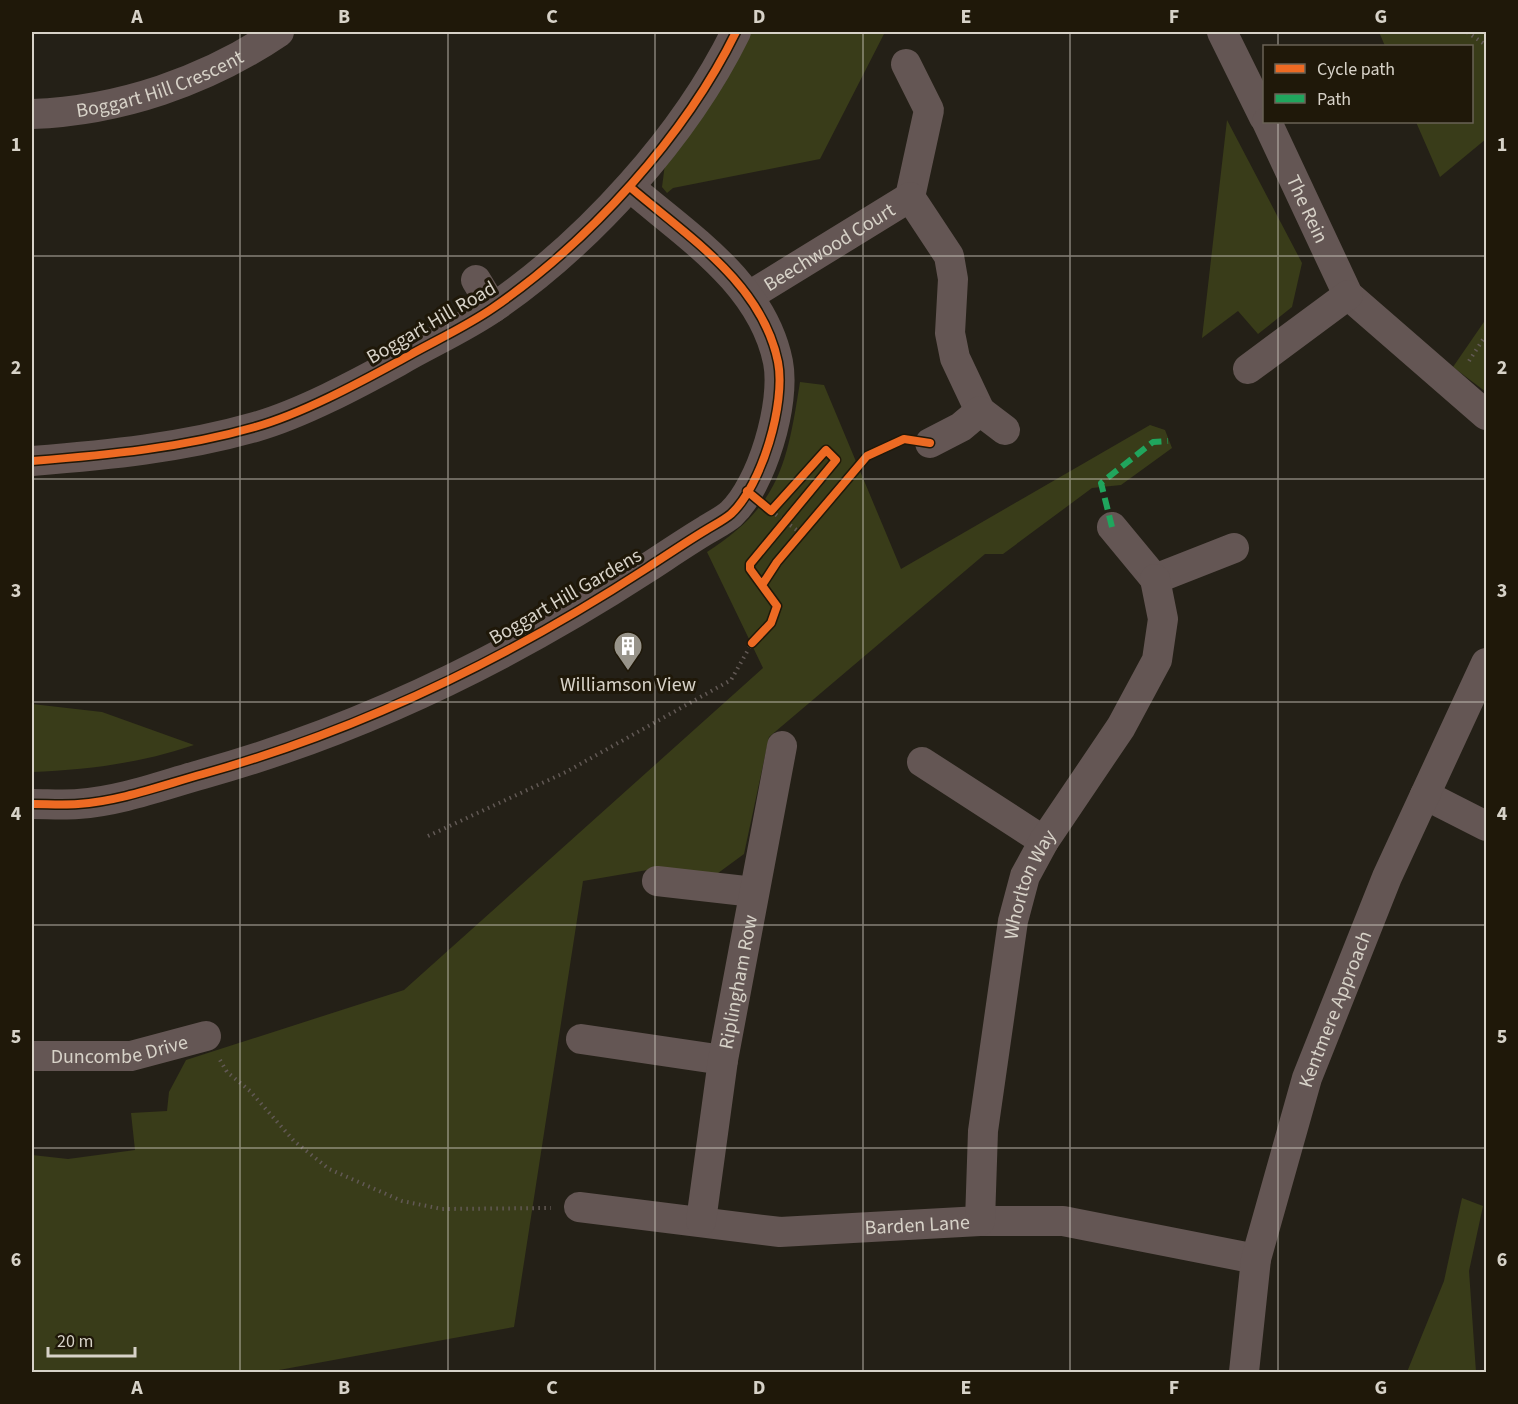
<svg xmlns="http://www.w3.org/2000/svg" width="1518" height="1404" font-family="'Source Sans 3',sans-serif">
<rect width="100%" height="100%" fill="#242017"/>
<path fill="#393c19" d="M748,32H885L820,159L673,188L667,193L662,187L665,164Z
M1379,32H1486V139L1440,177L1416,122H1472V46H1385Z
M1227,120L1302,263L1292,307L1258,334L1238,311L1202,338Z
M1486,319V392L1453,367Z
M800,382L824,385L901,569L1150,425L1165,430L1172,448L1121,485L1092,488L1003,554H985L769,737L744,854L714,876L659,868L583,881L514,1327L268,1372H32V1155L68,1159L135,1150L131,1113L167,1111L169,1092L186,1060L404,990L763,668L707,552C780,505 787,464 800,382Z
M32,704L102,712L194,745C141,763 87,770 32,772Z
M1462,1198L1483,1206L1469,1271L1476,1372H1407L1444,1281Z"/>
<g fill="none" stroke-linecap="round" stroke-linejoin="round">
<path stroke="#625955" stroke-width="4" stroke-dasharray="1.5 4.5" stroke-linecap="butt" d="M1467,32L1486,45
M1469,361L1486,335
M771,511L802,534
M428,836L566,772L731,680L752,643
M220,1060L227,1072L250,1091L294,1141L329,1169L402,1201L442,1209L551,1208"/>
<g stroke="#645654" stroke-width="30">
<path d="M1222,32L1264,117"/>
<path d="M906,64L929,110L910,197"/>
<path id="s1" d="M32,114C119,111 207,81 279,32"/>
<path id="s2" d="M1267,122L1348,295L1486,415"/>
<path d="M476,280L493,308"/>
<path id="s3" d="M749,296L910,197L949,256L953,279L950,333L955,358L980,411"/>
<path d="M1248,369L1348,295"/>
<path d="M930,443L961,427L980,411L1005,430"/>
<path d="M32,461C107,455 182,448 255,427C301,414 357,384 399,361C430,343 464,328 493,308C589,242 685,136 736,32"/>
<path d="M1112,527L1155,579L1234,548"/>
<path d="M922,762L1044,841"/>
<path d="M1425,795L1486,826"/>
<path d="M32,804C47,804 63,805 78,804C121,801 163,785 203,774C361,730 510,657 647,568C667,555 686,542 706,530C714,525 724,520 731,514C762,485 786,403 778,362C762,283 687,236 630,187"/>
<path d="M657,881L754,892"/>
<path d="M581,1039L723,1060"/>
<path id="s4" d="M32,1056H131L206,1036"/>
<path id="s5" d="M579,1207L780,1232L980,1221H1063L1256,1259"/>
<path id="s6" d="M701,1221L723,1060L782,746"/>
<path id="s7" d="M980,1221L983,1131L1013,921L1025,876L1044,841L1121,727L1157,660L1163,619L1155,579"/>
<path id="s8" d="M1244,1372L1256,1259L1307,1078L1387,877L1486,663"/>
</g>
<path stroke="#20a55d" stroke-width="6" stroke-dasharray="12 6" stroke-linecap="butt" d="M1112,527L1101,483L1153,442L1168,441"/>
<g stroke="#1f1809" stroke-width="11">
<path id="cycleway" d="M32,461C107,455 182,448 255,427C301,414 357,384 399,361C430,343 464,328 493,308C589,242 685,136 736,32
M747,491L771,511L826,450L836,460L750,564V569L777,606L771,623L752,643
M762,585L777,562L867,456L904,439L930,443
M32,804C47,804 63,805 78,804C121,801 163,785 203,774C361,730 510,657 647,568C667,555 686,542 706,530C714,525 724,520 731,514C762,485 786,403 778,362C762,283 687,236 630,187"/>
</g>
<use href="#cycleway" stroke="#ed6a23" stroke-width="8"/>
</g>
<path fill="none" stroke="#d7d2c8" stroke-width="1.5" stroke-opacity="0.55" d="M240,32V1372M448,32V1372M655,32V1372M863,32V1372M1070,32V1372M1278,32V46M1278,122V1372M32,256H1486M32,479H1486M32,702H1486M32,925H1486M32,1148H1486"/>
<defs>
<g id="building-pin" transform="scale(1.5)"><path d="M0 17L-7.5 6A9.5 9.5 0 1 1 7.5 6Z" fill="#98948a" stroke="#1f1809"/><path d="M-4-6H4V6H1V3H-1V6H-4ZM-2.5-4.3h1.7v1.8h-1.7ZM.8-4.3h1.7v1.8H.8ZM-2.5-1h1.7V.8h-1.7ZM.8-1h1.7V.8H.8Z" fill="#fff"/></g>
</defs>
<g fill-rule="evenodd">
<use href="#building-pin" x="628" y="646"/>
</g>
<g text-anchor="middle" stroke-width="6" stroke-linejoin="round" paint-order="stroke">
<g font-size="20" fill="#d7d2c8" stroke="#1f1809">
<text dy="7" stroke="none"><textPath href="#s1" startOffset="132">Boggart Hill Crescent</textPath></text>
<text dy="7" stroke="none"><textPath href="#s2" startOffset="96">The Rein</textPath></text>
<text dy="7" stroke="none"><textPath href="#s3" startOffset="94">Beechwood Court</textPath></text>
<text transform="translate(431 322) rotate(-30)" y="7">Boggart Hill Road</text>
<text transform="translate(565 596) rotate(-30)" y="7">Boggart Hill Gardens</text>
<text dy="7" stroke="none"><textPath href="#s7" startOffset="342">Whorlton Way</textPath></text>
<text dy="7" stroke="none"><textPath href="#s6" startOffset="242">Riplingham Row</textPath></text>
<text dy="7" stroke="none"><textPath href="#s8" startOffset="376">Kentmere Approach</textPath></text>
<text dy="7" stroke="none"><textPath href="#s4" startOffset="88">Duncombe Drive</textPath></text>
<text dy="7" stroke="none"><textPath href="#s5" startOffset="340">Barden Lane</textPath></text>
</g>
<g font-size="20" fill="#d7d2c8" stroke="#1f1809">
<text x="628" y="691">Williamson View</text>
</g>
</g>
<rect width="1518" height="1404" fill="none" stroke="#1f1809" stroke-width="66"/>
<rect x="1263" y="45" width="210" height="78" fill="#1f1809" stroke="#696255" stroke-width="1.5"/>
<rect x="1275" y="64" width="30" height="9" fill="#ed6a23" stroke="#696255" stroke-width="1.5"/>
<text x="1317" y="75" font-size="18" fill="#d7d2c8">Cycle path</text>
<rect x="1275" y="94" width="30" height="9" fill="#20a55d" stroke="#696255" stroke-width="1.5"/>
<text x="1317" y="105" font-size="18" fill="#d7d2c8">Path</text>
<path d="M48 1347v9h87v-9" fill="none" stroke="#d7d2c8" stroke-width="3"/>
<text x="57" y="1347" font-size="18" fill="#d7d2c8" stroke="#1f1809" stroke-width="4.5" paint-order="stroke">20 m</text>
<rect x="33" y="33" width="1452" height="1338" fill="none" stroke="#d7d2c8" stroke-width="2"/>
<g font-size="20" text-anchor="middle" font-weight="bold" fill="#d7d2c8">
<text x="137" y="23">A</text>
<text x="344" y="23">B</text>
<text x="552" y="23">C</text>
<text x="759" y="23">D</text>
<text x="966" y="23">E</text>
<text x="1174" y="23">F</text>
<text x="1381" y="23">G</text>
<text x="16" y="151">1</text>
<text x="1502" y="151">1</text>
<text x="16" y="374">2</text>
<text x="1502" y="374">2</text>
<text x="16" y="597">3</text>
<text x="1502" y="597">3</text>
<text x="16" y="820">4</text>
<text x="1502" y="820">4</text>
<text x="16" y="1043">5</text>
<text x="1502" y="1043">5</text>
<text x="16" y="1266">6</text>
<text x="1502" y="1266">6</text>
<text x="137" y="1394">A</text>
<text x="344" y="1394">B</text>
<text x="552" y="1394">C</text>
<text x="759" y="1394">D</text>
<text x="966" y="1394">E</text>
<text x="1174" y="1394">F</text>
<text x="1381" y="1394">G</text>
</g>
</svg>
